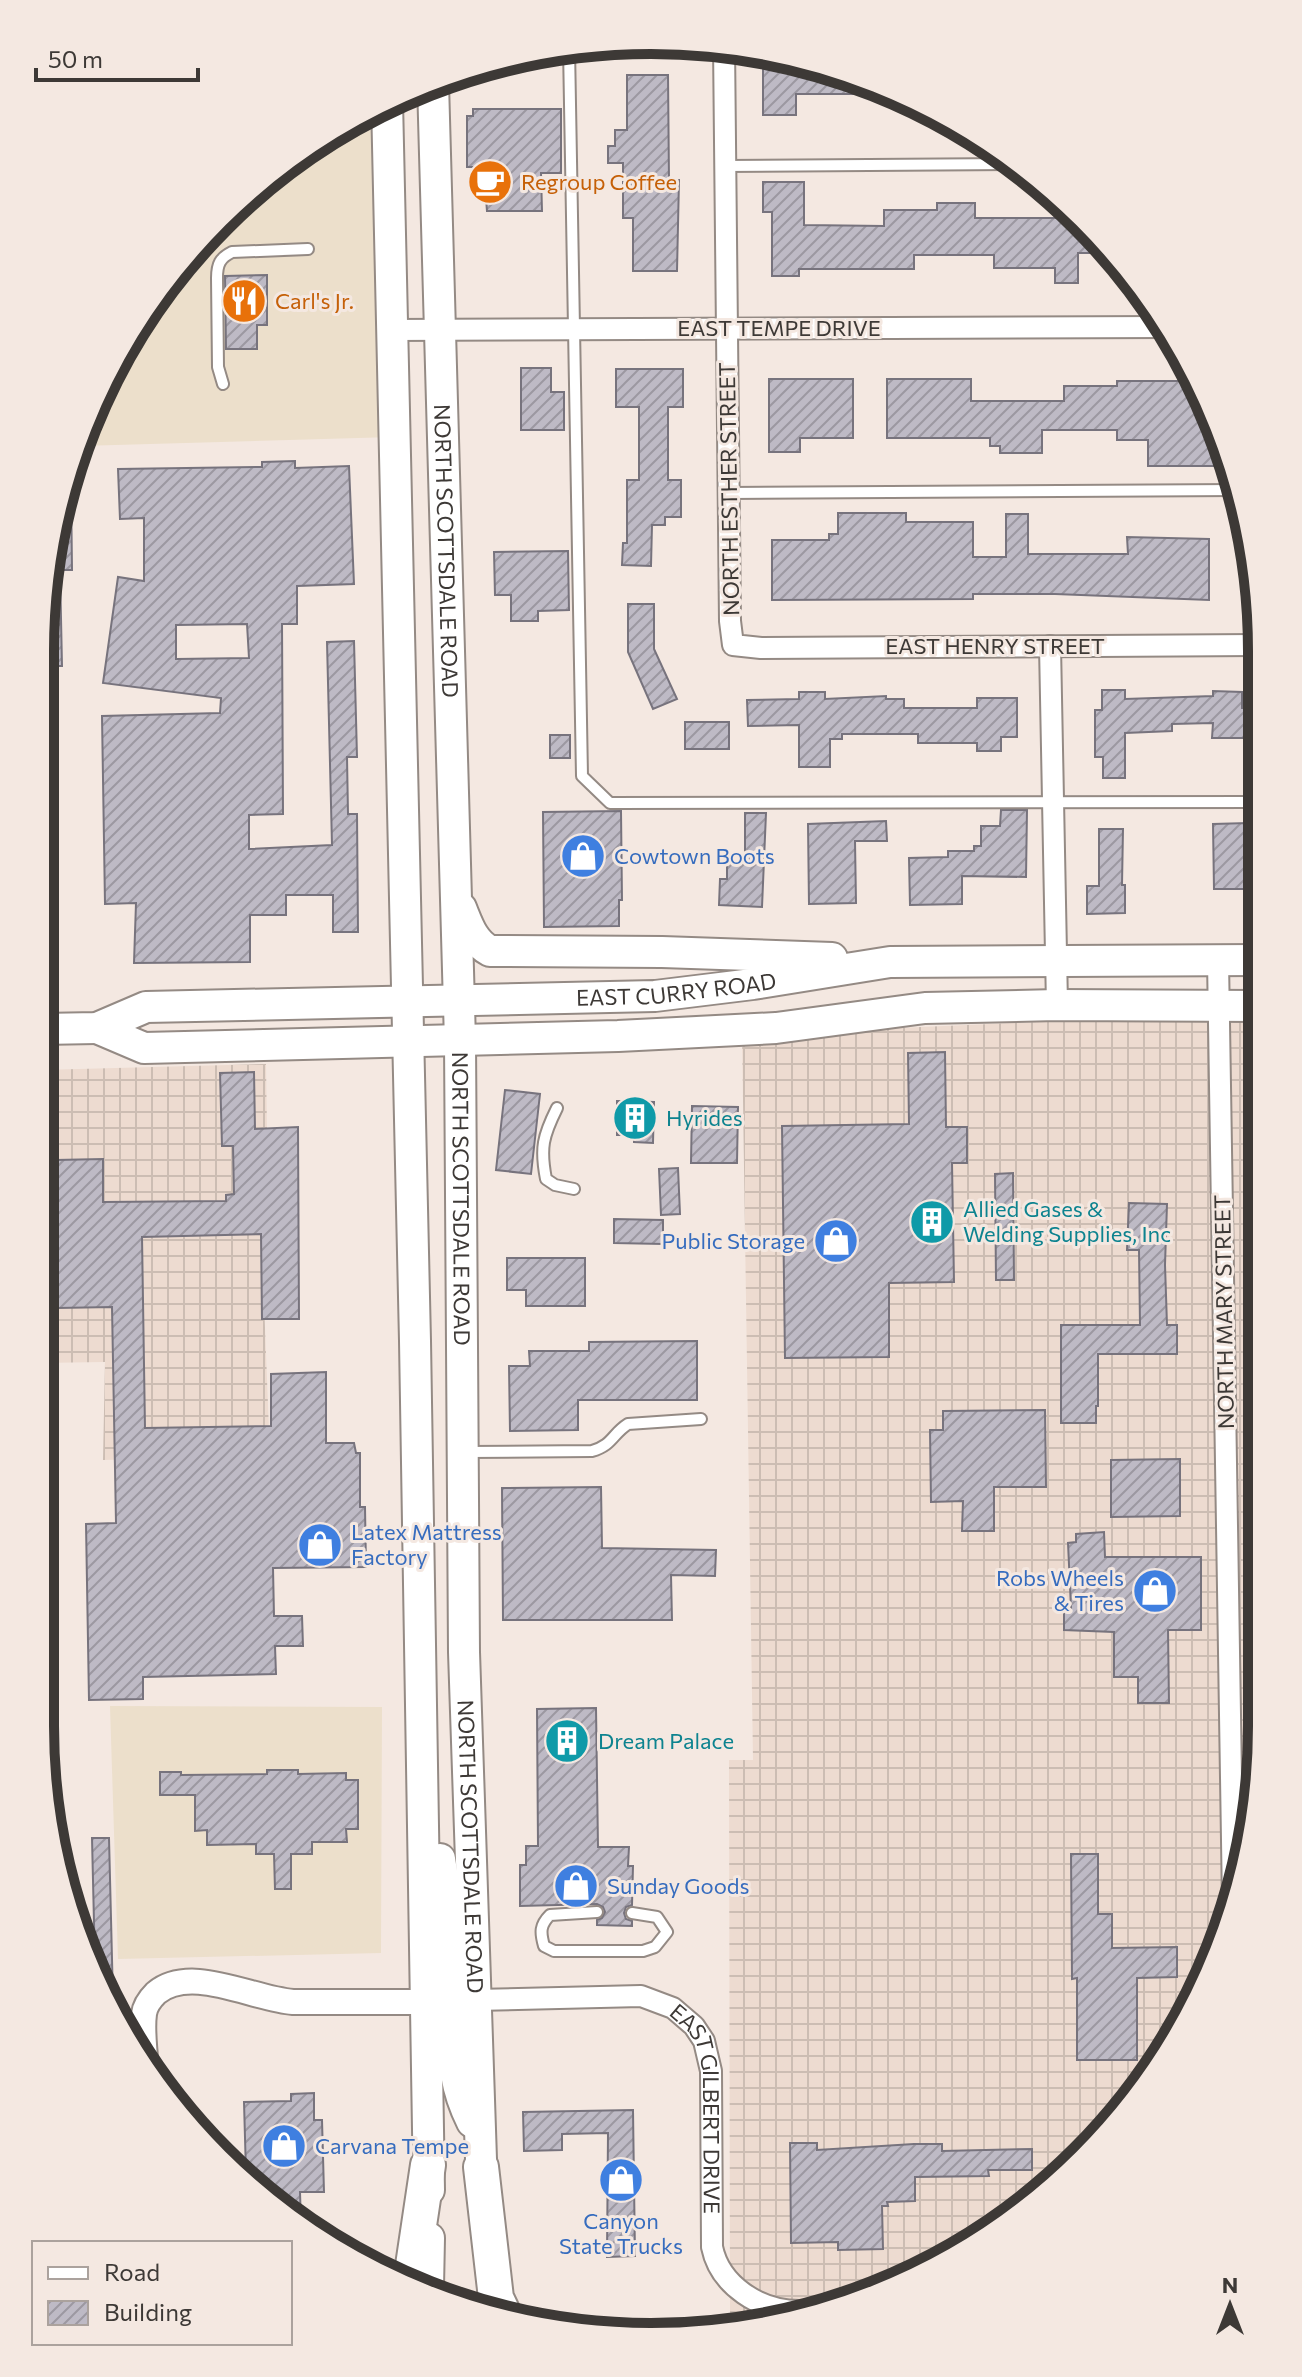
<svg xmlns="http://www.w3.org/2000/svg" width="1302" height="2377" font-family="Commissioner,sans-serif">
<defs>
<pattern id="industrial-grid" width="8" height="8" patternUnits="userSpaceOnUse" patternTransform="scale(2)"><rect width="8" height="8" fill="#eddbd0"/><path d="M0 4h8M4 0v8" fill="none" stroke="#ccbdb3"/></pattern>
<pattern id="building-hatch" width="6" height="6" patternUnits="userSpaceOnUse" patternTransform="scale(2)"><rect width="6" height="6" fill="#bebac5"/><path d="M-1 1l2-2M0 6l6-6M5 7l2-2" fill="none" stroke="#9c98a1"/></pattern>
</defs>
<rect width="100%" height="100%" fill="#f4e8e1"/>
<path fill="#ecdfcb" d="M380,103L393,437L80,446L122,346L191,248L279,167Z
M110,1706L382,1707L381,1953L118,1959Z"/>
<path fill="url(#industrial-grid)" d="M1258,1018L1261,1765L1241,1885L1180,2031L1054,2185L885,2290L785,2314L730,2313L729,1760H753L742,1035L1105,1019Z
M266,1064L268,1198L260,1199L270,1456L103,1460L105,1362L40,1363L41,1070Z"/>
<path fill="url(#building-hatch)" stroke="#77737d" stroke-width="2" fill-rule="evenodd" d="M763,53L847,72L894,94H796V115H763Z
M627,75H668L669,180H679L677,271H633V218H623V163H608V146H615V130H627Z
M473,109H561V173H541L542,211H487L484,173H475V167H467V116H473Z
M763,182H804V225L884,226V210H937V203H975V218H1055V214H1077L1111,253H1078V283H1055V268H994V255H914V269H799V276H772V212H763Z
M267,275V325H257V349H226L225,276Z
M521,368H551V392H564V430H521Z
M616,369H683V407H668V480H681V517H665V525H652L651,566L622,565L623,543H627V480H639V407H616Z
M769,379H853V438H800V452H769Z
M887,379H971V401H1064V386H1117V381H1193L1219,434V466H1148V440H1117V430H1042V453H1000V446H990V438H887Z
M295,461V468L349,466L354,584L297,586V624H282L283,814L249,815V849L332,845L327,642L354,641L357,757H347L348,814H357L358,932H333V895H286V915H250V962L134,963L136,903L105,904L102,716L220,713L221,698L103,683L118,577L144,581V518L120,519L118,469L262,467V462ZM247,624L249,658L176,659V625Z
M64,485L71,486L72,570H60L62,666H41V611Z
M838,513H906V522H973V557H1006V514H1028V554H1128L1127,537L1209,539V600L1055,594H973V599L772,600V540H829V534H838Z
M568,551L569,610L538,611V621H511V595H495L494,552Z
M628,604H654V649L677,699L653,709L628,652Z
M1102,690H1125V699L1213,696V691L1242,692V708H1257V738H1212L1213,723L1172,724V731L1125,733V778H1103V757H1095V710H1102Z
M799,692H825V699L886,696V699H904V708H977V698H1017V737H1001V751H977V743H918V734H842V739H830V767H799V725L748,726L747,700L799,699Z
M685,722H729V749H685Z
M550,735H570V758H550Z
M1001,810H1027L1026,877L962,876V904L910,905L909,858L948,857V851H974V846H981V826H1000Z
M621,811L622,900H619V926L544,927L543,812Z
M745,813H766L762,907L719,905L720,879H727V864H745Z
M886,821L887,841H855L856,903L809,904L808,824Z
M1248,823L1249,889H1214L1213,824Z
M1099,829H1123L1122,885H1125V913L1087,914V886H1099Z
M945,1052L946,1127H967V1163H952L954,1282L889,1283V1357L785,1358L782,1126L909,1124L908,1053Z
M254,1072L255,1129L298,1127L299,1319H262L261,1234L142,1237L145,1428L271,1426V1374L326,1372V1443H354L356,1453H360V1507H365L366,1567L273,1568L274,1616H302L303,1646H275L276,1674L143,1677V1699L89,1700L86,1524L116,1523L112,1307L58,1308L56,1160L103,1159V1202L226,1201V1195L234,1194L233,1146H222L220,1073Z
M505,1090L540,1094L531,1174L496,1170Z
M617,1101L654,1102L653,1143L634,1142V1135H617Z
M692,1106L738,1107L737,1163H691Z
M678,1168L680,1214L661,1215L659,1169Z
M1013,1173L1014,1280H996L995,1174Z
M1129,1203L1167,1204L1165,1265L1167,1325H1177V1354H1098V1406H1096V1423H1061V1325H1140L1139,1250H1127Z
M614,1219L663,1220V1244L614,1243Z
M507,1258H585V1306H526V1290H507Z
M697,1341V1400H578V1430L510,1431L509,1366H530L529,1351H589V1342Z
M1045,1410L1046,1487H994V1531H962L963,1501L931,1502L930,1430H943V1411Z
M1180,1459V1516L1111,1517V1460Z
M601,1487L602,1548L716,1550L715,1576L671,1575L672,1620H503L502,1488Z
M1104,1532L1105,1557H1201V1630H1168L1169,1703H1138V1677H1114V1632L1064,1630V1608H1071L1068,1543L1076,1542V1534Z
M596,1708L598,1847H629L628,1866H633L632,1905L626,1907L624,1913L626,1919L632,1921V1926L597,1925V1920L602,1918L605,1912L603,1907L597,1904L520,1906V1865H526V1846H538L537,1709Z
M267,1770H298V1774L346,1773V1780H358V1829H346L347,1842H312V1854H291V1889H275L274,1854H256V1844L207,1845V1830L195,1831V1795H160V1772H181V1775L267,1774Z
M92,1838H109L113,1999L95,1965Z
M1071,1854H1098V1914H1112V1948L1177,1947V1977L1137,1978V2060H1077V1978L1072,1979Z
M314,2093V2120H322L324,2192H300L301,2224L246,2173L244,2102L291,2101V2094Z
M633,2110L635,2256L607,2257L608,2133L562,2134V2150L524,2151L523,2112Z
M790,2143H817V2150L914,2144H942V2151L1032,2149V2170H988L989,2176L915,2177V2201L887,2202L888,2206H882L883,2249L838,2250V2242L791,2243Z"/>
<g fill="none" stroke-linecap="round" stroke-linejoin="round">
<g stroke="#948a84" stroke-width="14">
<path id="service" d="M569,48L582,776L610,803L1258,802
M724,166L1012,164
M223,384L218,367L217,278C217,264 220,258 232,252L308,249
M729,493L1238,490
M557,1108C543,1136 540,1148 546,1179L555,1185L574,1189
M466,1452L592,1451C613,1445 612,1434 628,1424L701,1419
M597,1912L550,1915C540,1925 540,1932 544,1946L554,1951H643L655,1947L667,1932L657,1917L632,1913"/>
</g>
<g stroke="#948a84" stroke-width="24">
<g id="minor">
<path d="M724,45L730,621L733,645L761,648L1257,645"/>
<path d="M391,330L1167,327"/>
<path d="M1050,646L1057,1005"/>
<path d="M1218,960L1233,1903"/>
<path id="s1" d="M475,2000L641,1996L673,2008L694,2026L704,2041L711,2071L712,2247C720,2286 760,2311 799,2311"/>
</g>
</g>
<g stroke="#948a84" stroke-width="28">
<path id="tertiary" d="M145,2058C144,2043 142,2028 144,2014C145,2005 150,1999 156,1993C191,1964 252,1999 293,2002H427"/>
</g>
<g stroke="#948a84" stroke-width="34">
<g id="primary">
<path id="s2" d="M433,83L460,1041L464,1652L482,2189"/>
<path d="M387,101L415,1341L429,2190"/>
<path d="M461,908C468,925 473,942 490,951L662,952L832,958"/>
<path d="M97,1028L144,1048L618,1036L776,1028L925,1008L1057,1005L1258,1006"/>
<path id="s3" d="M41,1029L97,1028L146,1007L655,996L753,984L890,962L1258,960"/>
<path d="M440,1859L448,1909L451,1983C455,1994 462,2002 475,2000"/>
<path d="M427,2002C433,2001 440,2000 445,2005C457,2017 453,2057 456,2074C459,2092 464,2106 472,2122"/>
<path d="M428,2287L429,2238"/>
</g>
</g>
<g stroke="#948a84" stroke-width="38">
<path id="motorway" d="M481,2167L496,2298L505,2317
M411,2279L428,2165"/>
</g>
<use href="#service" stroke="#fff" stroke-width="10"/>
<use href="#minor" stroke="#fff" stroke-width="20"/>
<use href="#tertiary" stroke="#fff" stroke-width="24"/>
<use href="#primary" stroke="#fff" stroke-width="30"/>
<use href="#motorway" stroke="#fff" stroke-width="34"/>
</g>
<defs>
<g id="cafe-disc" transform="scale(2.3)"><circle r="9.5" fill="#e8710a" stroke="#f4e8e1"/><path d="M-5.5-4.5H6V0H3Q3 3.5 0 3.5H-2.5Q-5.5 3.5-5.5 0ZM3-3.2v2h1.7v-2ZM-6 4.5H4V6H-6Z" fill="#fff"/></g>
<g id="restaurant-disc" transform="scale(2.3)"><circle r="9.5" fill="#e8710a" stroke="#f4e8e1"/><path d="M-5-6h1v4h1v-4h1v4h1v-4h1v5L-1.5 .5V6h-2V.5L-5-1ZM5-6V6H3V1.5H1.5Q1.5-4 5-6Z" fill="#fff"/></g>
<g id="shop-disc" transform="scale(2.3)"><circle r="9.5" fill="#3f7fe0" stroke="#f4e8e1"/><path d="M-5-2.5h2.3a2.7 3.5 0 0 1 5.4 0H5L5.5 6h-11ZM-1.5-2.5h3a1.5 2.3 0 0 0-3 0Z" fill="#fff"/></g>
<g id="building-disc" transform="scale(2.3)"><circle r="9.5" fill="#0f9aa8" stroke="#f4e8e1"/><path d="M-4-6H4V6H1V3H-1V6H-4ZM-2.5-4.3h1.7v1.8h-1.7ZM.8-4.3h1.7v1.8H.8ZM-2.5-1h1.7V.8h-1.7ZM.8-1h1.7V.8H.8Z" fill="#fff"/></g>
</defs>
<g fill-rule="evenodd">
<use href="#cafe-disc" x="490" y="182"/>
<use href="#restaurant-disc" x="244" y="301"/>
<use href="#shop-disc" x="583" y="856"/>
<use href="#building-disc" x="635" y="1118"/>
<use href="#building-disc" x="932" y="1222"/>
<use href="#shop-disc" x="836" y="1241"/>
<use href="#shop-disc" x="320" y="1545"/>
<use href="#shop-disc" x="1155" y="1591"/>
<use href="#building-disc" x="567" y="1741"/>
<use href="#shop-disc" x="576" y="1886"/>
<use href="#shop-disc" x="284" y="2146"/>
<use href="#shop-disc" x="621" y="2180"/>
</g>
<g text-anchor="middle" stroke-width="6" stroke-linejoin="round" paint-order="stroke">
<g font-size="22" fill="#c56008" stroke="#f4e8e1" text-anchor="start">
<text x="521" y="190">Regroup Coffee</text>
<text x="275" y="309">Carl's Jr.</text>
</g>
<g font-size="22" fill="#3d3936" stroke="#f4e8e1">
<text x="779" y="336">EAST TEMPE DRIVE</text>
<text transform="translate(729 489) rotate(-91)" y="8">NORTH ESTHER STREET</text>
<text dy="8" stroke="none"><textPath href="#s2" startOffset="468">NORTH SCOTTSDALE ROAD</textPath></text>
<text x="995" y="654">EAST HENRY STREET</text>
<text dy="8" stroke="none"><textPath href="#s3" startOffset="640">EAST CURRY ROAD</textPath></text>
<text dy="8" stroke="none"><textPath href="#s2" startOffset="1116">NORTH SCOTTSDALE ROAD</textPath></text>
<text transform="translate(1224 1312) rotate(-91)" y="8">NORTH MARY STREET</text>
<text dy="8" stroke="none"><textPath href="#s2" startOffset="1764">NORTH SCOTTSDALE ROAD</textPath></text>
<text dy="8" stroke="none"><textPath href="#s1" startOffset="310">EAST GILBERT DRIVE</textPath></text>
</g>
<g font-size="22" fill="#366cbe" stroke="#f4e8e1" text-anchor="start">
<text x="614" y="864">Cowtown Boots</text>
<text x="805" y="1249" text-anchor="end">Public Storage</text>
<text x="351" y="1540">Latex Mattress<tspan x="351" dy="25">Factory</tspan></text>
<text x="1124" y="1586" text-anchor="end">Robs Wheels<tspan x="1124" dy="25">&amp; Tires</tspan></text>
<text x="607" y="1894">Sunday Goods</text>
<text x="315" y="2154">Carvana Tempe</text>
<text x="621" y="2229" text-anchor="middle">Canyon<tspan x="621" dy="25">State Trucks</tspan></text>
</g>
<g font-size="22" fill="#0d838f" stroke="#f4e8e1" text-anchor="start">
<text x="666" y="1126">Hyrides</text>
<text x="963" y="1217">Allied Gases &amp;<tspan x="963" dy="25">Welding Supplies, Inc</tspan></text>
<text x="598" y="1749">Dream Palace</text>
</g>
</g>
<path d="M0 0H1302V2377H0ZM651 54H651A597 597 0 0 1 1248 651V1726A597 597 0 0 1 651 2323H651A597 597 0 0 1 54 1726V651A597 597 0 0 1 651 54Z" fill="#f4e8e1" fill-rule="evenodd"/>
<path fill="none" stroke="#3d3936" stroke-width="10" d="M651 54H651A597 597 0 0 1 1248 651V1726A597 597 0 0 1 651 2323H651A597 597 0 0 1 54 1726V651A597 597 0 0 1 651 54Z"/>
<rect x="32" y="2241" width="260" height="104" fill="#f4e8e1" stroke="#aba29d" stroke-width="2"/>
<rect x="48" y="2267" width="40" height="12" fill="#ffffff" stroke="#aba29d" stroke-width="2"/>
<text x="104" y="2281" font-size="24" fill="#3d3936">Road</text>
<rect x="48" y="2301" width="40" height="24" fill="url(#building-hatch)" stroke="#aba29d" stroke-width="2"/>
<text x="104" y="2321" font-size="24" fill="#3d3936">Building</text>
<g transform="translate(1230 2305)" stroke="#f4e8e1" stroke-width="6" paint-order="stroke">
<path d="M0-6L14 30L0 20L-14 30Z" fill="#3d3936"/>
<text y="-12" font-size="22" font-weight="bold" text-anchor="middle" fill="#3d3936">N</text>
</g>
<path d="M36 68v12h162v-12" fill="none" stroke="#3d3936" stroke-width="4"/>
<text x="48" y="68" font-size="24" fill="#3d3936" stroke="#f4e8e1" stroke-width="6" paint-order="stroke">50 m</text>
</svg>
